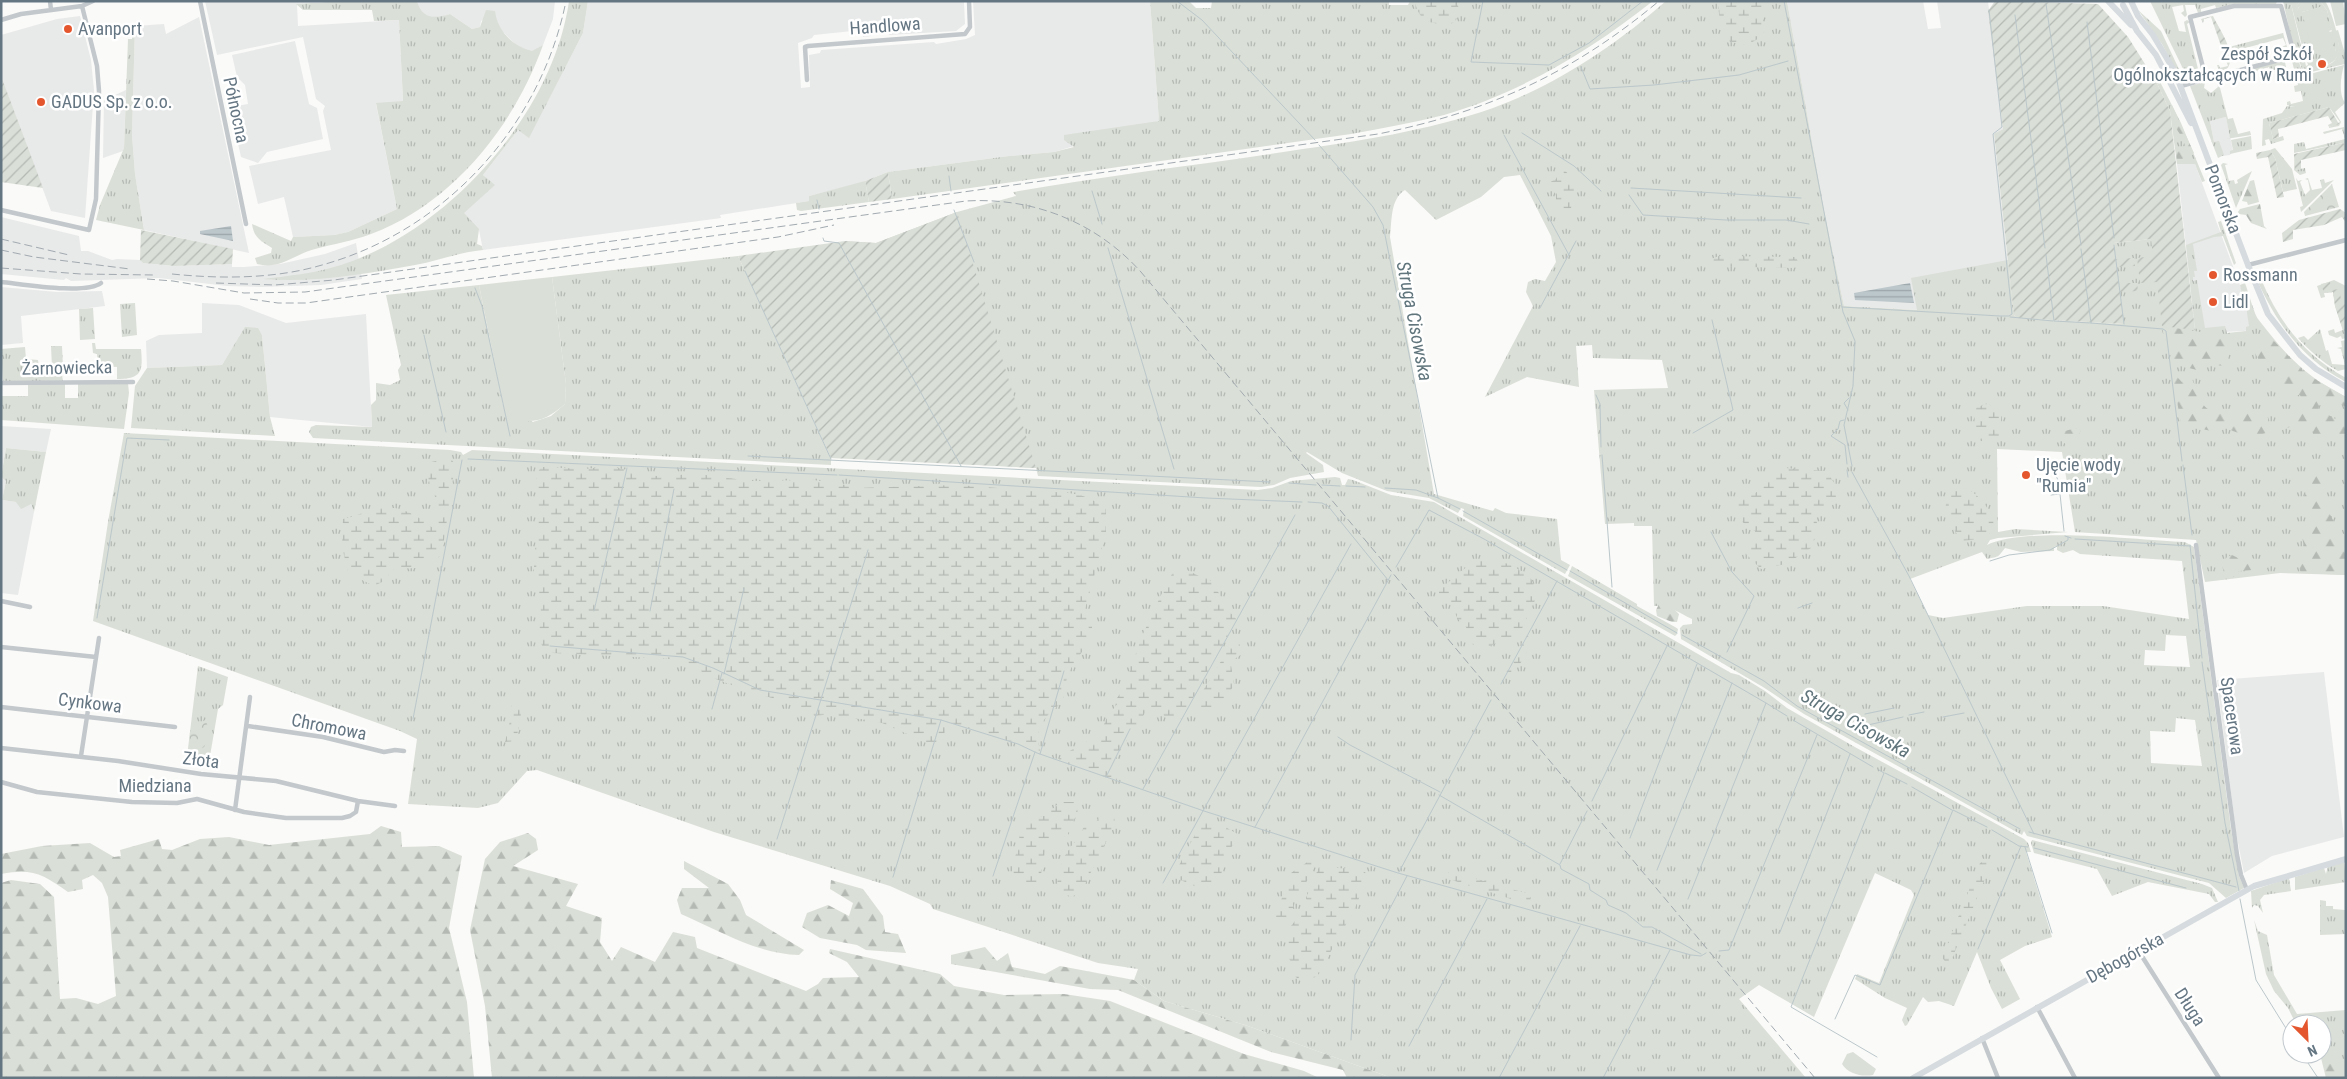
<svg xmlns="http://www.w3.org/2000/svg" width="2347" height="1079" font-family="'Roboto Condensed',sans-serif">
<defs>
<pattern id="grass-tufts" width="24" height="20" patternUnits="userSpaceOnUse" patternTransform="scale(1.25)"><rect width="24" height="20" fill="#dadfd7"/><path d="M3 7l-1-3M5 7V3M7 7l1-3M15 17l-1-3M17 17v-4M19 17l1-3" fill="none" stroke="#b4b9b4"/></pattern>
<pattern id="forest-firs" width="22" height="20" patternUnits="userSpaceOnUse" patternTransform="scale(1.25)"><rect width="22" height="20" fill="#dadfd7"/><path d="M5 1l3.5 6h-7zM16 11l3.5 6h-7z" fill="#b4b9b4"/></pattern>
<pattern id="wetland-marsh" width="20" height="14" patternUnits="userSpaceOnUse" patternTransform="scale(1.25)"><rect width="20" height="14" fill="#dadfd7"/><path d="M1 5h8M5 5V1M11 12h8M15 12V8" fill="none" stroke="#b4b9b4"/></pattern>
<pattern id="park-crowns" width="20" height="18" patternUnits="userSpaceOnUse" patternTransform="scale(1.25)"><rect width="20" height="18" fill="#dadfd7"/><path d="M2 6a3 3 0 1 1 6 0M12 15a3 3 0 1 1 6 0" fill="none" stroke="#b4b9b4"/></pattern>
<pattern id="garden-furrows" width="10" height="10" patternUnits="userSpaceOnUse" patternTransform="scale(1.25)"><rect width="10" height="10" fill="#dadfd7"/><path d="M-1 1l2-2M0 10L10 0M9 11l2-2" fill="none" stroke="#b4b9b4"/></pattern>
<pattern id="water-rules" width="6" height="5" patternUnits="userSpaceOnUse" patternTransform="scale(1.25)"><rect width="6" height="5" fill="#bbc7cb"/><path d="M0 2.5h6" fill="none" stroke="#9ca6aa"/></pattern>
</defs>
<rect width="100%" height="100%" fill="#fafaf8"/>
<path fill="#e8e9e9" d="M205,1H343L297,4L298,26L399,20L403,102L376,104L397,209L348,232L334,235L293,237L284,197L258,204L249,166L331,150L323,111L325,106L316,99L303,37L217,55Z
M417,1H555L553,19L543,45L532,52L520,49L502,31L497,24L494,11L481,21L480,27L472,29L450,14L438,18H429L420,12Z
M588,1H963L964,3L965,24L956,31L889,35L888,29H883L873,30L871,36L863,37L862,30L814,35L812,38L798,43L801,88L810,87L809,55L820,53L821,50L934,42L936,44L966,39L975,35L973,1H1150L1159,121L1054,152L1009,156L888,172L860,183L809,196V201L720,215L721,218L483,250L479,230L463,213L494,185L483,175L518,130L529,137L583,33Z
M1787,1H1923L1928,29L1941,28L1937,1H1988L2003,129L1994,135L2014,315L1844,306L1824,209Z
M80,16L91,60L94,90L85,218L51,211L1,77V35L57,19Z
M199,17L249,253L144,230L135,174L132,135L135,26L164,24L166,34Z
M295,41L309,104L317,108L323,139L267,152L258,163L241,157L230,107L248,104L245,85L237,77L232,55Z
M126,90L124,148L123,151L103,158L104,100Z
M2226,117L2233,151L2230,155L2223,156L2214,142L2210,121Z
M2177,164H2195L2251,315L2261,330L2206,333L2195,330Z
M1,217L79,236L81,251H88L112,260L117,259L140,260L143,263L174,266L232,264V267H244L280,264L325,254L356,243L362,279L321,285L261,287L227,286L159,278L71,281L66,278L64,280L1,274Z
M1,287L57,292L102,291L105,306L21,316L23,343L1,345Z
M202,303L239,305L286,323L366,314L372,427L270,417L262,335L257,328H245L222,365L147,368L146,341L159,335L202,333Z
M1,426L51,429L46,452L6,448L1,477L6,481L2,500L31,504L34,512L18,595L1,593Z
M2324,672L2344,837L2272,856L2244,873L2236,833L2217,680Z"/>
<path fill="url(#grass-tufts)" fill-rule="evenodd" d="M343,1H417C422,19 434,19 450,14L472,29L480,27L486,10L495,11C497,30 513,47 532,51L543,45C514,126 453,203 371,234C353,241 333,244 315,249C302,252 285,264 272,265C268,266 262,265 257,264L255,258L271,253L272,248C261,241 254,238 252,224L291,241L293,237L334,235L348,232L397,209L376,103L403,101L399,20L374,21L372,10H303L296,4Z
M569,1H588L583,33L529,138L518,130L483,175L495,185L464,213L479,229L477,244L482,246L483,250C460,252 438,261 415,265C366,274 313,283 263,279C289,276 316,273 341,265C448,231 553,114 569,1Z
M1150,1H1189L1196,8H1211L1212,1H1389V5H1408L1410,1H1653C1590,51 1522,92 1444,115C1413,123 1382,128 1351,134L892,199L888,172L1009,156L1054,152L1074,147L1064,140V135L1159,121Z
M1666,1H1787L1824,209L1844,306L1917,310L1911,278L2008,260L2014,315L2016,318L2123,324L2114,243L2151,239L2195,329L2186,245L2221,232L2218,222L2221,221L2236,263L2234,265L2223,236L2214,237L2193,244L2197,271H2194L2195,277H2193V281L2197,280L2205,328L2225,326L2227,333L2246,331V327L2249,326L2245,299L2243,298L2240,285L2245,283C2248,291 2254,313 2258,319C2286,355 2304,376 2346,397V575L2280,573L2205,582L2196,540L2075,532L2062,452L1997,449L1998,532L2015,529L2068,532L1998,538L1990,540L1987,545C2025,526 2140,540 2185,542L2194,547L2231,829L2239,876L2244,888L2226,898L2209,883L2027,836L2024,831L2022,835L1804,714L1763,687L1681,639L1680,628L1683,625L1692,624V619C1678,612 1668,605 1654,606L1652,526H1634V523L1605,524L1594,390L1668,388L1662,360L1593,358L1592,345L1576,346L1579,387L1527,377L1485,397L1533,306L1526,292L1528,282L1535,279L1545,281L1556,262L1551,236L1520,175L1504,177L1481,197L1436,220L1405,190C1390,199 1392,221 1390,237L1434,494L1493,511L1495,508L1506,513L1557,519L1561,560L1570,565L1565,574L1463,516L1464,509L1461,508L1458,513L1429,498L1387,491L1342,473L1307,452L1306,453L1323,465L1324,472L1290,478L1274,485L1261,487L1038,476L1036,468L960,464L845,241L876,243L957,212L1016,196L1013,192C1104,176 1198,165 1290,151C1359,141 1427,131 1493,108C1556,85 1616,45 1666,1ZM2057,546V550L2063,553L2073,550L2080,554L2182,561L2189,619L2103,606H2027L1943,618L1928,615L1910,579L1982,552L1987,559C2000,556 1997,558 2005,548L2021,552L2054,551V547ZM2166,635L2186,636L2190,667L2144,665L2145,650L2165,651ZM2176,718L2195,720L2202,766L2151,763L2150,731L2175,732Z
M2150,1H2277L2276,4H2235L2216,8L2215,5L2201,9V12L2198,13L2195,5H2185L2187,15L2185,17L2181,13L2184,11L2183,5L2172,7L2179,31L2186,32L2184,22L2187,20L2190,22L2187,24L2199,73H2203L2188,79Z
M2283,1H2300L2295,9L2291,4L2306,66L2308,65L2306,58C2316,67 2335,70 2338,52C2340,45 2337,38 2335,31L2338,30L2346,57L2345,64L2307,73L2302,69L2298,58L2301,69L2306,75L2344,65C2341,76 2338,93 2345,103L2335,112L2341,122L2339,126L2329,128V127L2340,122L2329,107L2269,123L2273,139L2283,136L2284,140L2271,144L2269,139L2265,140L2266,145L2262,146L2263,119L2282,113L2287,106L2295,107L2287,105V102L2290,101L2291,104L2303,101L2301,91L2295,92L2294,86L2298,85L2292,61L2285,62L2286,67L2270,71L2269,67L2234,78L2232,74L2289,59L2294,50Z
M2305,1H2320L2327,10L2332,30L2329,31L2322,7L2302,12L2333,49L2329,32L2333,31C2336,44 2340,56 2326,63L2313,62C2305,55 2295,21 2297,11C2299,6 2301,4 2305,1Z
M2138,10L2161,31L2185,82L2181,80L2162,44Z
M132,26H135L132,135L135,174L144,230L96,220L100,205L124,148L128,39H132Z
M2283,33L2287,47H2282L2286,45L2283,38L2234,51L2236,58L2240,59H2232L2229,47Z
M2155,72L2181,123L2205,181L2202,182L2195,164H2177L2170,111L2154,77Z
M2231,75V80L2227,78L2219,84L2228,119L2233,118L2238,134L2250,131L2251,135L2226,139L2230,138L2226,117L2210,121L2214,142L2219,141L2224,155L2218,158L2190,86L2205,82L2204,88L2211,93L2218,87L2216,79Z
M2344,127L2346,145L2343,143L2294,153L2295,170L2305,168L2306,173L2300,175L2294,170V144L2304,142L2306,149L2345,139L2342,129L2324,134L2323,132Z
M2251,136L2252,149L2230,154V151L2233,150L2231,140Z
M2275,148L2292,169L2297,189L2283,192L2275,158L2270,150Z
M2223,163L2228,164L2225,165L2229,181L2234,180L2235,184L2238,183L2237,180L2252,171L2236,208L2221,165Z
M2296,178L2298,181L2302,180L2300,182L2305,195L2310,190L2308,180L2305,179L2308,178L2312,190L2322,188L2320,180L2324,179L2325,183L2334,180L2301,212L2300,207L2303,206Z
M865,181L869,202L801,211L797,210L796,203L809,201V196Z
M738,256L831,458V465L313,438L309,432L311,427L316,425L372,427L371,405L376,400V383L390,385L400,380L398,370L401,365L386,295L479,285L503,405L533,422L551,416L565,404L566,384L552,277Z
M2261,279C2279,322 2304,355 2346,378V382C2302,359 2277,324 2257,280Z
M2334,280L2346,286V338L2342,339L2341,336L2337,338L2329,335L2328,331L2334,329L2335,333L2343,330L2335,306L2333,292L2324,293L2325,297L2321,298L2317,286Z
M135,303L137,335L122,337L120,304Z
M93,308L95,339L80,340L79,309Z
M245,327L258,328L262,335L270,417L275,436L131,428L135,386L147,368L222,365Z
M2320,329L2326,351L2328,350L2332,364L2345,365L2341,349L2337,348L2342,347L2341,341L2346,340V369L2338,371C2322,362 2310,351 2298,338L2304,336L2308,340Z
M92,343H95L96,349H141C143,371 142,379 117,379V367L98,366L97,354L93,353Z
M51,346H62L63,368H61L63,381H3L1,349L25,347L26,359L38,360L39,368L52,367Z
M65,383V398H78V383H128L129,393L124,429L1,420V396H28V385Z
M124,433L450,450L461,452L463,455L472,450L1258,490L1272,488L1291,481L1335,477L1340,478L1342,485H1345L1348,479L1353,480L1391,495L1434,502L1731,673L1739,675L1765,691L1787,708L1853,746L2024,839L2028,843L2031,852H2026L2052,937L2025,946L2000,960L2020,999L2002,1009L1991,988L1977,952L1954,1006L1939,1001L1928,1002L1923,997L1907,1025L1905,1026L1902,1020L1907,1008L1885,998L1855,979L1857,974L1879,983L1914,895L1911,890L1875,873L1814,1017L1759,985L1739,999L1806,1078H1392L1245,1025L1164,1001L1134,980L1138,969L1098,963L933,909L930,904L890,886L714,832L537,770L527,771L498,803L478,808L408,804L417,739L400,731L93,621L108,522Z
M6,448L46,452L34,512L31,504L21,509L16,502L2,500L6,481L1,477Z
M1572,566L1637,604V606L1675,627L1678,629L1677,634L1675,636L1568,576Z
M198,666L228,677L223,705L218,709L210,756C200,754 192,756 186,765Z
M2032,840L2202,884L2212,888L2218,902H2215L2209,894L2148,882L2112,896L2097,869L2034,853L2031,843Z
M2344,862L2346,882L2295,890V877L2324,868L2326,874L2328,866Z
M2289,878L2291,891L2264,895L2260,900L2263,913L2258,906L2254,905L2252,908L2251,891Z
M2320,900L2326,901V906H2333V909L2345,910L2346,903V934L2320,935Z
M2254,920L2258,931L2267,935L2274,975L2297,1014L2346,1010V1078H2340L2322,1051V1024H2296L2288,1008L2274,991L2266,974Z"/>
<path fill="url(#forest-firs)" d="M2172,105L2194,153L2189,156H2184L2181,164H2177L2176,150L2185,146L2183,139L2174,125L2170,106Z
M2254,180L2259,202L2248,205L2247,202L2242,201L2250,181Z
M2260,204L2264,226L2267,229L2251,223L2246,215L2239,214L2238,212L2240,209Z
M2162,326L2201,332L2204,337L2214,340L2218,335H2222L2229,348L2228,363L2223,366L2209,364L2197,370L2173,364L2171,359L2175,354C2173,346 2170,342 2164,338Z
M2271,338L2306,374L2346,397V407L2323,396L2318,409L2346,425V440L2316,438L2308,424C2297,423 2290,428 2279,430L2280,422L2294,419L2302,414L2301,407L2304,403L2300,395H2295L2291,399L2281,392L2279,381L2283,370L2279,362L2271,359L2268,361L2269,368L2265,369L2256,355V350Z
M2175,375L2182,382L2187,377L2192,379C2197,389 2199,405 2211,411L2218,408L2223,409L2231,417L2248,410H2262L2268,418L2269,432C2254,438 2236,434 2223,426L2211,431L2181,424L2173,378Z
M2076,428L2081,430L2075,445L2069,447L2062,441L2065,431Z
M2316,475L2323,482L2320,502C2332,513 2338,529 2340,545L2346,548V575L2301,573L2296,558L2297,555L2304,547L2301,531L2307,524H2313L2311,503L2304,496L2310,489V477Z
M2232,555L2240,559L2252,558L2269,566L2266,569L2239,571L2234,577L2225,578L2222,565L2227,557Z
M1659,604L1673,608L1679,614L1677,622H1672L1657,616L1656,610Z
M381,826L401,832L402,847L439,846L462,856L449,928L467,1002L474,1078H1V883L11,880L40,884L54,897L60,999L76,998L98,1004L116,996L108,897L102,883L93,875L82,880L83,889L68,892C43,874 32,868 1,874V854L42,846L90,843L114,857L121,856L120,850L159,839L162,849L172,850L200,839L229,837L269,845L370,834Z
M528,833L536,839L538,850L513,866L578,884L566,906L602,918L600,942L612,961L621,947L655,962L673,932L695,937L697,948L806,991L818,984L823,978L859,977L847,962L829,953L830,949L940,974L954,986L1004,995L1064,994L1110,1001L1244,1054L1304,1071L1319,1078H492L485,1006L470,930L485,859L500,842Z
M684,861L728,884L740,900L746,915L804,950L799,955C757,954 718,930 681,914L677,900L682,888H709L684,869Z
M831,880L863,889L883,916L885,932L898,934L906,953L866,950L857,945L820,938L802,927L807,913L828,905L849,916L853,903L830,889Z
M985,947L997,961L1008,953L1012,967L1045,974L1060,966L1134,980L1164,1001L1245,1025L1392,1078H1347L1343,1070L1271,1052L1118,990L1090,989L951,964V955Z
M2326,1049L2331,1052C2335,1062 2342,1067 2344,1078H2326L2320,1054Z"/>
<path fill="url(#wetland-marsh)" d="M1414,1H1457C1462,18 1455,28 1438,24C1433,22 1428,23 1424,19C1418,14 1417,8 1414,1Z
M1719,1H1763L1762,17L1764,26L1763,36L1747,45L1730,42C1724,24 1717,22 1719,1Z
M1564,169L1576,184L1571,208L1565,213L1556,205V196L1550,182L1556,179L1560,171Z
M1719,256L1796,257L1798,262L1794,268L1712,266L1711,259Z
M1986,404L1997,407L2002,412C2000,421 2002,432 1999,440C1992,443 1981,443 1976,438L1974,411L1975,408Z
M446,459L452,460L455,465L443,547L442,554L436,560L426,561L417,568L394,569L389,573L388,579L374,586L348,573L342,546L343,519C353,517 361,513 370,511C396,502 415,513 434,529C435,522 438,513 437,505C435,488 423,483 431,462Z
M609,466L655,476L698,474L751,481L813,480L837,483L856,488L957,485L1068,493C1084,495 1093,499 1106,509V533L1084,613L1092,619C1094,647 1078,651 1068,675C1065,683 1065,693 1063,702C1043,717 1033,729 1041,754L1018,744L948,722L940,746L928,743L882,723L861,719L841,718L831,714L815,716L791,703L753,693L713,678L690,665L673,659L553,653L543,648L539,638L541,612L539,589L534,575V558L539,513L536,473L542,467L585,469Z
M1785,468L1826,471L1835,484L1836,499C1826,510 1810,508 1819,529L1811,548L1786,564L1761,569L1746,554L1756,540L1755,531C1742,525 1734,514 1739,499C1749,496 1757,494 1764,486C1772,478 1774,472 1785,468Z
M1966,488C1981,496 1995,514 1994,531L1981,539L1961,541L1945,514L1947,493Z
M1481,558L1509,564L1530,576L1536,591V598L1518,637L1510,639L1504,637C1493,645 1486,653 1472,644L1466,627L1458,619L1449,602L1439,595V590C1453,579 1465,566 1481,558Z
M1181,567L1201,577L1209,579C1220,592 1224,607 1237,620L1181,719L1173,717L1169,719L1160,713L1146,711C1139,724 1113,757 1112,770C1112,774 1115,777 1117,781L1059,761V758H1063L1066,753L1100,734L1107,717L1118,703L1117,698L1124,688L1142,636L1160,597L1174,570Z
M1528,636C1533,648 1520,664 1513,673L1505,675L1525,637Z
M1238,638L1242,654L1233,660L1231,665L1234,684L1228,696L1213,714L1205,716L1197,708L1201,694L1232,643L1234,644Z
M519,700L523,703L516,741L505,742L512,712L511,704Z
M1060,802H1079C1079,815 1071,822 1069,834L1050,844L1045,851L1039,886L1036,891H1027L1012,872L1022,825L1028,817L1045,816Z
M1108,812L1115,816L1114,826L1082,890L1072,897L1057,891C1057,871 1063,853 1077,840C1086,831 1078,824 1095,823L1103,813Z
M1206,820L1222,825L1239,835L1229,851L1219,880L1212,890L1206,891L1176,878L1174,875L1200,825Z
M1309,861L1316,864L1293,907L1291,920L1289,923L1278,926L1274,920L1291,873Z
M1985,861L1989,863L1987,874L1951,961L1946,963L1942,957L1980,863Z
M1321,862C1335,874 1352,863 1366,873C1362,903 1343,928 1329,955C1326,961 1327,967 1321,972C1315,978 1309,981 1300,981L1295,976V967L1287,956V949L1291,926L1308,904L1306,898Z
M1450,870L1470,876L1471,873L1474,874L1476,879L1484,881L1485,879L1499,883V886L1527,893V896L1531,897L1530,901L1512,895L1511,899L1478,888V884L1476,888L1452,880L1453,876L1448,874Z"/>
<path fill="url(#park-crowns)" d="M2332,184L2339,207L2305,216L2304,212Z
M205,720C211,730 210,739 203,748L194,749L189,746L190,733Z"/>
<path fill="url(#garden-furrows)" d="M1995,1L2098,4L2128,37L2150,72L2151,77H2154L2170,111L2195,330L2162,326L2157,282L2140,283L2137,258L2153,256L2151,239L2114,243L2116,259L2134,258L2135,266L2117,267L2119,283H2137L2138,291L2120,292L2124,324L2016,318L2014,315L1994,134L2003,129L1988,11Z
M2213,16C2219,29 2238,54 2227,69L2219,71L2217,65H2219L2220,68L2228,66L2211,17L2204,19L2203,23L2201,19Z
M1,76L43,188L1,182Z
M2329,107L2339,124L2329,127L2328,125L2332,123L2328,116L2278,129L2279,137L2273,139L2269,123Z
M2343,143L2346,145V150L2301,160V169L2295,170L2294,154Z
M2270,150L2275,158L2284,197L2277,198L2268,157L2257,159L2256,153Z
M888,172L892,199L869,202L865,181Z
M2340,209L2346,213V223L2342,217L2324,225L2293,230V239L2283,242L2282,233L2299,220Z
M957,212L1036,468L831,458L738,256L845,241L876,243Z
M141,230L233,249L232,264L175,266L143,263L140,260Z
M2330,282L2332,290L2339,289L2341,299H2346V330L2343,331L2335,306L2333,292L2324,293L2321,284Z"/>
<path fill="#dadfd7" d="M2300,1H2305L2298,8L2297,19L2307,55L2318,63L2330,60L2336,50L2327,10L2320,1H2325C2331,9 2340,40 2339,50C2337,67 2317,70 2307,59L2306,61L2291,4L2294,3L2295,8Z
M2330,1H2343L2346,24L2336,26Z
M2323,6L2334,49L2313,54L2302,12Z
M552,277L566,384L565,404C547,419 539,423 515,420L503,405L479,285Z
M1853,1052L1876,1069L1873,1075C1862,1077 1848,1074 1842,1064L1847,1054Z"/>
<path fill="url(#water-rules)" d="M231,226L233,241L200,234V231Z
M1910,283L1914,303L1855,300L1854,293Z"/>
<g fill="none" stroke-linecap="round" stroke-linejoin="round">
<path stroke="#bbc7cb" stroke-width="1" d="M1177,1L1202,20L1315,140
M1483,1L1471,62L1549,65L1589,43L1643,1
M1784,1L1843,312L1855,341L1853,386L1844,425L1852,466
M2046,4L2081,245
M2015,15L2045,248
M2087,22L2114,238
M1581,67L1590,89L1654,85L1739,75L1788,61
M1522,133L1574,166L1601,191
M1504,135L1569,255
M1319,145L1373,207L1383,225L1438,498L1460,509
M949,176L951,191
M1631,188L1801,198
M1092,191L1102,224
M1629,195L1643,215L1726,220H1786L1809,224
M817,200L819,209
M954,210L974,262
M823,238L824,241L839,243L961,466
M2114,245L2124,324
M1108,248L1174,469
M2081,249L2091,323L2163,329L2166,331L2182,461
M2046,255L2054,321L2091,323
M745,271L831,459
M475,288L482,306L510,436
M1842,307L2000,316H2009L2012,314L1993,134L2002,127L1989,10
M1540,308L1576,241
M2010,317L2053,321
M424,335L446,432
M1596,395L1600,404L1601,447
M1848,410L1844,403L1849,398
M1844,420L1840,421L1838,429L1831,436L1845,445L1847,464
M1693,433L1733,410L1712,320
M1602,455L1612,587
M748,456L1270,482
M468,459L837,475
M2183,465L2192,535
M1847,470L1848,477
M1852,472L1909,576L2034,834
M839,475L1206,498L1302,502
M2056,476L2058,480
M1289,483L1316,485
M1322,485L1340,486
M1346,486L1365,487
M1385,488L1416,490L1438,498
M2051,495L2060,494L2064,531
M1308,502L1322,503L1328,506L1388,580
M1463,511L1567,570
M1711,532L1732,572L1754,596L1727,652
M2065,536L2071,538
M2075,539L2190,546
M2190,545L2202,658
M1990,561L2009,555L2050,550L2068,540V537
M1396,567L1429,510L1484,539L1766,703
M1570,571L1677,633
M1798,608L1812,603
M594,611L627,468
M650,611L674,489
M97,618L127,438L169,440
M1682,635L1764,681L1797,706L2020,829
M550,646L683,657L713,668L760,690L941,720L1018,744L1037,753L1204,811L1398,873L1691,955L1701,956L1706,953
M2202,662L2225,823L2239,891
M724,674L744,588
M1501,684L1557,581
M712,709L722,673
M1865,714L1894,708
M1909,715L1924,712
M1943,717L1964,713
M413,719L462,460
M1793,720L1873,767
M1868,725L1903,717
M1338,737L1350,745L1440,792
M1040,754L1064,671
M1885,773L1907,784
M1106,777L1130,729
M1912,787L1952,810
M1143,789L1295,515
M1439,795L1560,865L1561,869L1589,884L1590,890L1606,900L1608,905L1626,913L1643,927H1652L1701,954
M1592,801L1667,646
M1255,827L1391,575
M1992,830L2019,846L2028,847
M2029,832L2236,887
M1630,838L1697,664
M777,839L868,550
M2025,847L2052,933
M2034,848L2186,888
M1560,864L1587,811
M1657,870L1732,683
M1399,872L1491,700
M993,876L1035,752
M893,877L941,720
M1163,883L1351,544
M1688,899L1766,703L1787,716
M2240,899L2256,980L2292,1038
M1780,932L1850,754
M1978,949L2021,846
M1719,951L1729,950L1817,735
M1835,1019L1855,975L1880,985L1953,810L1987,827
M1351,1040L1355,975L1407,876
M1409,1046L1487,899
M2302,1054L2318,1078
M1877,1057L1791,1007L1884,773L1879,770
M1499,1078L1580,926
M1603,1078L1670,950"/>
<path stroke="#c3c8cc" stroke-width="4.5" d="M50,1L51,10
M200,1L246,224
M1,20L21,14L82,6L93,1
M807,80L805,47L808,46L965,34L970,27L969,1
M2181,86L2206,79L2190,17L2234,6H2281L2293,50L2287,58L2206,79
M1,210L89,230L96,199L99,91L97,66L82,6
M2248,265L2346,240
M1,282C22,284 85,295 101,283
M1,383L133,382
M2196,545L2237,855L2241,875L2247,890
M1,601L30,607
M1,647L96,657
M1,707L175,727
M248,726L323,737L384,752L395,750L404,751
M1,748L118,761L201,774L276,781L358,801L395,806
M81,756L99,638
M1,782L37,792L132,802L177,803L197,799L244,812L286,818H342L350,816L356,812L358,801
M235,810L250,697
M2138,950L2219,1078
M2037,1007L2075,1078
M1982,1038L1998,1078"/>
<path stroke="#d6dbdf" stroke-width="6" d="M2108,1L2131,25
M2131,1L2138,16L2153,35L2175,72L2248,265L2268,314L2300,355L2316,369L2346,387
M2123,5L2137,31L2156,55L2191,123
M1913,1078L2254,886L2346,859"/>
<path stroke="#a2aab0" stroke-width="1" stroke-dasharray="8 4" stroke-linecap="butt" d="M1,239L69,255
M1,250L34,257L130,269
M1,268L81,274L154,275
M172,274C221,279 275,279 322,265C445,231 541,126 566,1
M147,279L173,281L244,293L305,292L966,201C1033,197 1096,222 1141,272L1815,1078
M216,283L275,285L334,280L1378,134C1488,112 1573,73 1659,1
M250,299L278,303H306L778,237L834,225"/>
</g>
<g fill="#e4572e" stroke="#fff" stroke-width="2">
<circle cx="68" cy="29" r="5"/>
<circle cx="2322" cy="64" r="5"/>
<circle cx="41" cy="102" r="5"/>
<circle cx="2213" cy="275" r="5"/>
<circle cx="2213" cy="302" r="5"/>
<circle cx="2026" cy="475" r="5"/>
</g>
<g text-anchor="middle" stroke-width="5" stroke-linejoin="round" paint-order="stroke">
<g font-size="18" fill="#657683" stroke="#fff">
<text transform="translate(885 26) rotate(-4)" y="6">Handlowa</text>
<text transform="translate(236 110) rotate(78)" y="6">Północna</text>
<text transform="translate(2223 199) rotate(69)" y="6">Pomorska</text>
<text transform="translate(67 368) rotate(-1)" y="6">Żarnowiecka</text>
<text transform="translate(90 703) rotate(7)" y="6">Cynkowa</text>
<text transform="translate(2232 716) rotate(82)" y="6">Spacerowa</text>
<text transform="translate(329 727) rotate(11)" y="6">Chromowa</text>
<text transform="translate(201 760) rotate(7)" y="6">Złota</text>
<text x="155" y="792">Miedziana</text>
<text transform="translate(2125 958) rotate(-29)" y="6">Dębogórska</text>
<text transform="translate(2190 1007) rotate(57)" y="6">Długa</text>
</g>
<g font-size="18" fill="#657683" stroke="#fff" text-anchor="start">
<text x="78" y="35">Avanport</text>
<text x="2312" y="60" text-anchor="end">Zespół Szkół<tspan x="2312" dy="21">Ogólnokształcących w Rumi</tspan></text>
<text x="51" y="108">GADUS Sp. z o.o.</text>
<text x="2223" y="281">Rossmann</text>
<text x="2223" y="308">Lidl</text>
<text x="2036" y="471">Ujęcie wody<tspan x="2036" dy="21">"Rumia"</tspan></text>
</g>
<g font-size="19" font-style="italic" fill="#60757c" stroke="#fff">
<text transform="translate(1415 321) rotate(79)" y="7">Struga Cisowska</text>
<text transform="translate(1856 723) rotate(29)" y="7">Struga Cisowska</text>
</g>
</g>
<rect width="2347" height="1079" fill="none" stroke="#657683" stroke-width="5"/>
<g transform="translate(2307 1039) rotate(156)"><circle r="24" fill="#ffffff" stroke="#c1c8cd"/>
<path d="M0-4L9 19L0 12L-9 19Z" fill="#e4572e"/>
<text y="-8" font-size="14" font-weight="bold" text-anchor="middle" fill="#657683">N</text>
</g>
</svg>
